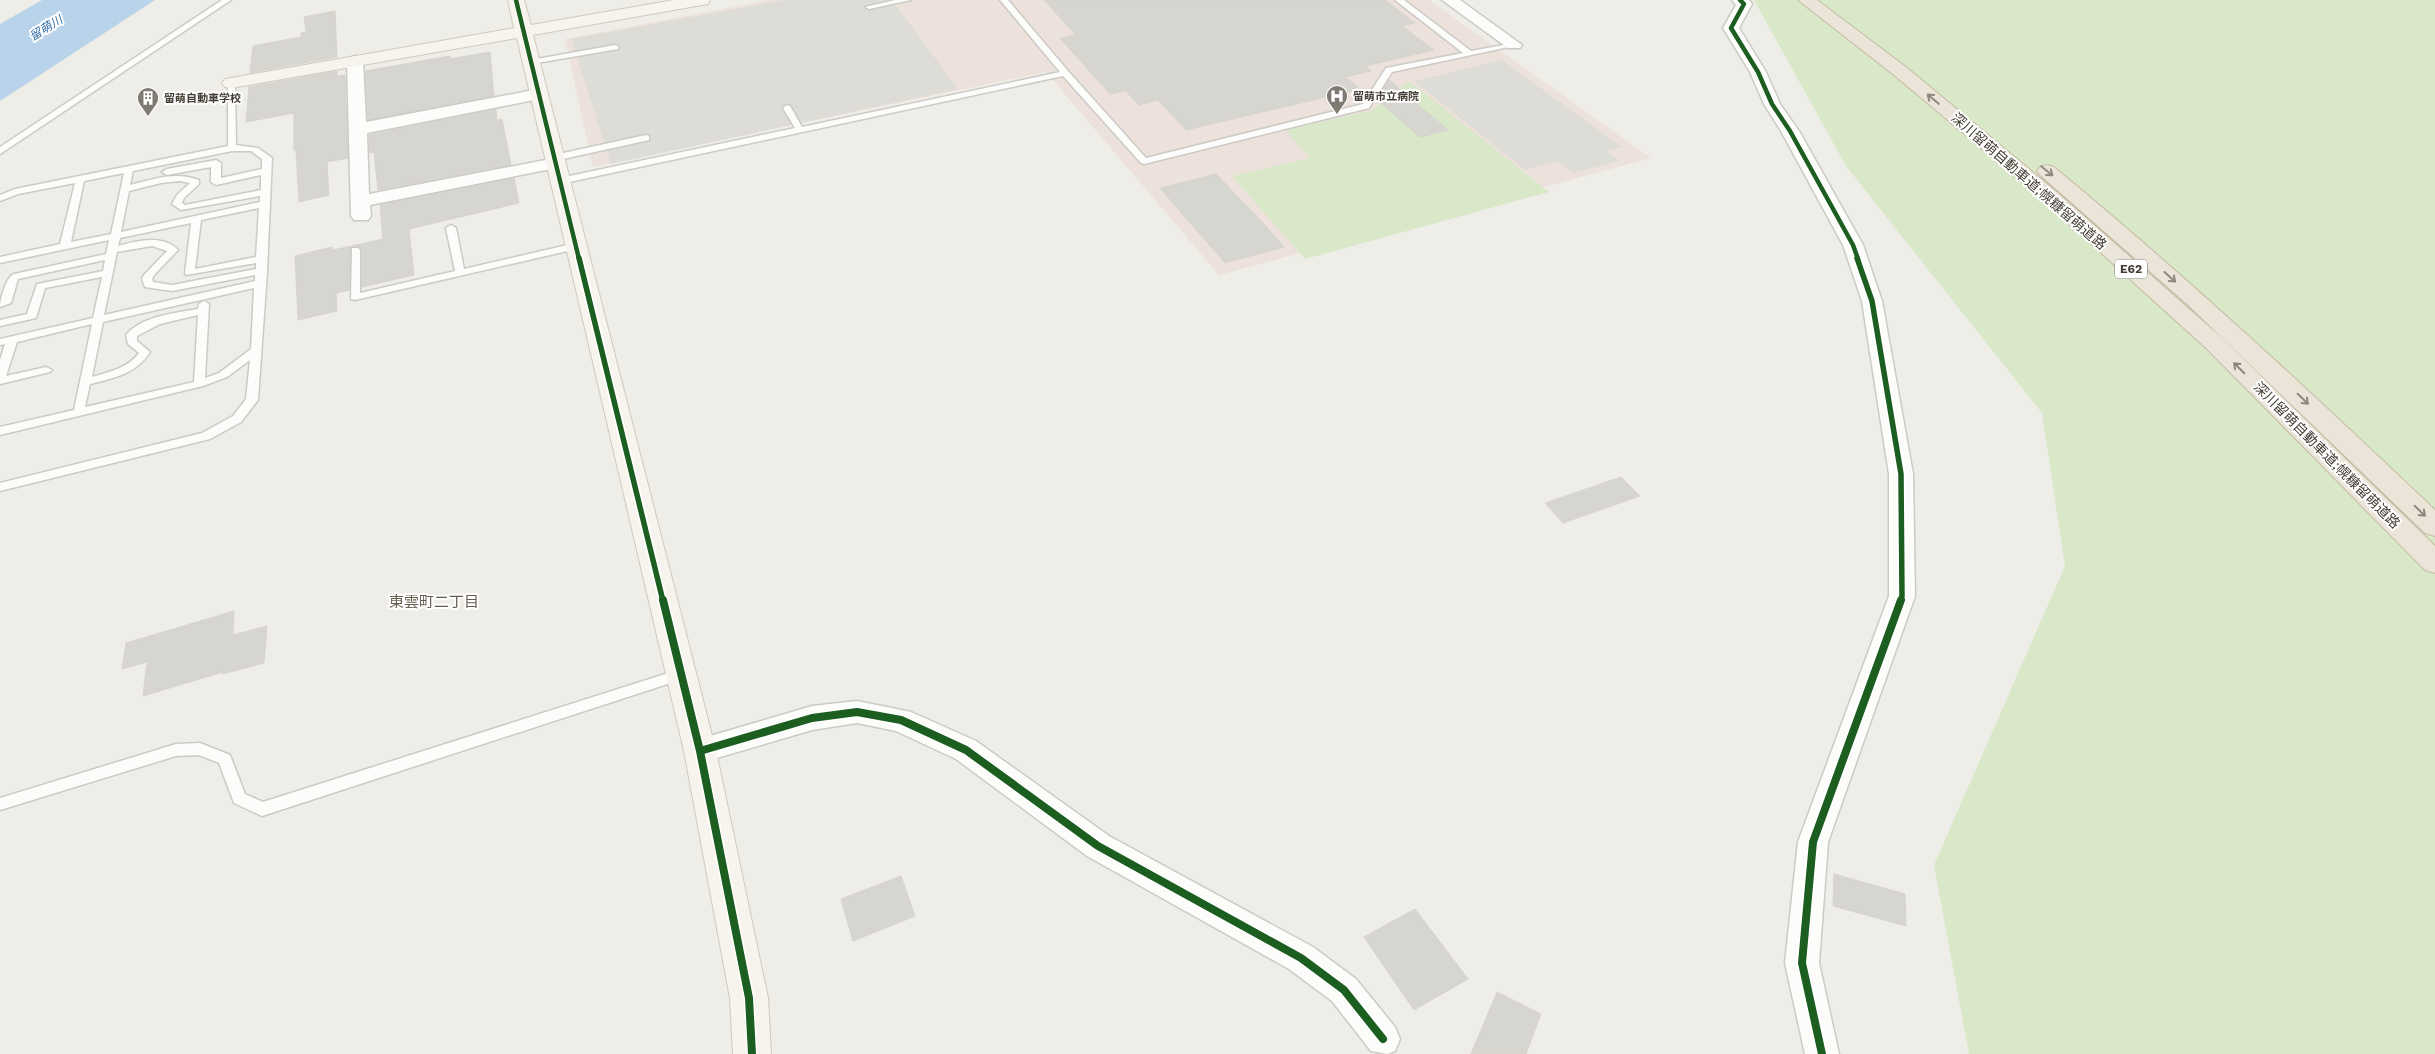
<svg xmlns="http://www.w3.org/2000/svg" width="2435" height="1054" font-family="'Work Sans','Noto Sans JP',sans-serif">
<rect width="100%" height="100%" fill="#eeede7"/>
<path fill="#ede1db" d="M770,0H1429L1651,158L1219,275L1046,72L593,167L565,39Z"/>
<path fill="#d9e8c8" d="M1754,0H2435V1054H1969L1934,865L2065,566L2042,413L1846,166Z
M1409,81L1549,192L1305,259L1232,176L1310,158L1285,130L1371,111Z"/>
<path fill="#dddcd7" d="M784,0H892L958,89L611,164L571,39Z
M1502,60L1622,147L1607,151L1619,161L1573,173L1557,161L1525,170L1414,81Z"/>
<path fill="#b9d4ea" d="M42,0H155L0,101V24Z"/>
<path fill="#d7d5d0" stroke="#d6d4cd" d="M1044,0H1385L1415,23L1402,26L1434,50L1365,66L1371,71L1345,77L1360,89L1186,130L1158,100L1139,105L1126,91L1110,94L1060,38L1076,35Z
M335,11L337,57L250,73L253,46L301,37V33L306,32L304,17Z
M490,52L494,96L368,120L365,71L450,56V59Z
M337,71V76L345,75L348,158L327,162L329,195L299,202L296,150H294V113L246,122L249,87Z
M1389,80L1448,130L1420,137L1377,100Z
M496,109L497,120L502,119L511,165L378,190L374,152L370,153L369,135Z
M1216,174L1262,222L1284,247L1225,263L1160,188Z
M514,178L519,203L409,229L414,275L362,287V250L358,246H352L383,239L380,205Z
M352,246L349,290L336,293L337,311L298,320L295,256L332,247L333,250Z
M1621,477L1640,496L1563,523L1545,503Z
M234,611L233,635L267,626L264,663L223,674V672L143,696L147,662L122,669L126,643Z
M1834,874L1905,894L1906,926L1833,906Z
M901,876L915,916L853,941L841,899Z
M1415,909L1468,979L1414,1010L1364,937Z
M1497,992L1541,1014L1526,1054H1471Z"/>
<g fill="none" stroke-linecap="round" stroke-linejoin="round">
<g stroke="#cccac5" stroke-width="3">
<path id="lane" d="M222,0H231L0,154V147Z
M895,0H911L869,9L865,7Z
M1000,0H1008L1068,71L1146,158L1363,104L1386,68L1463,53L1395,0H1404L1471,51L1514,43L1518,45L1392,72L1369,108L1144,164L1141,163L1063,76L560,184L555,181L560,178L795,128L783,108L787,105L790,106L802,127L1060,72Z
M615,45L619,47L618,49L531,64L527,62L531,60Z
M228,81L235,83L236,145L258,148L272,158L267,271L258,400L241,422L210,439L0,491V483L202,433L233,416L246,399L250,360L227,377L203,386L0,435V427L74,410L92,324L17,342L6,376L46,367L52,370L50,372L0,384V360L5,344L0,345V339L93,318L102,277L45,288L36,318L0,326V320L27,314L37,284L103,271L105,260L18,279L11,303L0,307C0,300 6,277 14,274L106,254L109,240L0,263V257L60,244L75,183L18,194L0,201V195L15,189L228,146ZM232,151H251L262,159V169L221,178V163L216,160L167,169L162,172L167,175L211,167V182L216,185L261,175V190L185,205L182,203L184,198L199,184V180C176,171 153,179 130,185L133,171ZM124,173L111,234L71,242L84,181ZM180,181L190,183L177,195L172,204L181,210L260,196V202L121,232L129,191L161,183ZM259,208L256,257L195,269L201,220ZM191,223L185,273L186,275L256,263V269L172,285L153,282L152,279L154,275L178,250C163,234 137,241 118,246L120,238ZM152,246L167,251L144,275L142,279L145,287L172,291L255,275V281L104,315L117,252ZM254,288L251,349L219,373L205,378L209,304L204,301L199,304L198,309C175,313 142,316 126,335L128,344L139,353C128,368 109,372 92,377L103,322ZM198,315L194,382L85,407L90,384C114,378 136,374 150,352L137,341V336L160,324Z
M646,135L649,136V140L554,161L549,158L554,155Z
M451,225L456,228L464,269L576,243L581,246L576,249L355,300L351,299L352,248H358L360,250V293L455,271L446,228Z
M681,669L686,670L688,674L686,678L262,816L234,803L219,763L199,755L176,756L0,810V798L176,744L200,743L230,755L245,794L263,802Z"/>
</g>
<g stroke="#cccac5" stroke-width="3">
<path id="street" d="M1442,0H1460L1522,45L1520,48H1508Z
M1732,0H1749L1752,4L1739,28L1766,72L1780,104L1799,131L1863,245L1882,301L1913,474L1915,596L1828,842L1819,963L1839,1054H1805L1785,963L1798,842L1889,596V474L1862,301L1843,245L1781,131L1764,104L1750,72L1723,28L1736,5Z
M355,56L361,58L363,61L366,122L539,89L545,90L547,94L545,98L539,99L367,133L369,194L556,158L562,159L565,163L562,167L556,168L370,205L371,216L368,220H354L351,216L347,61L349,58Z
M857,701L911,712L976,741L1109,836L1313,947L1356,979L1395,1027L1400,1039L1395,1051L1388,1054L1371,1051L1332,1001L1289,969L1087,856L956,759L896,731L857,723L812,730L700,763L690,760L685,751L690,742L700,739L812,706Z"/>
</g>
<g stroke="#cccabf" stroke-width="2">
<path id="secondary" d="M508,0H524L531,25L674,0H710L708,4L702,5L533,35L716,751L768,998L771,1054H733L730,998L684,751L517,38L231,88L225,87L222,83L225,79L231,78L514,28Z"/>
</g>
<g stroke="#c5bba3" stroke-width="2">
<path id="highway" d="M1798,0H1817L1906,67L2052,188L2222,338L2435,546V573L2425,570L2206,348L2038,196L1894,75Z
M2047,165L2054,167C2186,276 2311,392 2435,510V536L2425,533L2188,305L2040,175L2037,171L2040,167Z"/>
</g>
<use href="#lane" fill="#fcfcfb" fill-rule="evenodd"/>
<use href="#street" fill="#fcfcfb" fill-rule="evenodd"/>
<use href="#secondary" fill="#f6f4ed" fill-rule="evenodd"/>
<use href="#highway" fill="#eae5d8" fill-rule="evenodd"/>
<g stroke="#fff" stroke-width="6">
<path id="cycleway-far2" d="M516,0L579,259
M1740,0L1744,4L1731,28L1758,72L1772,104L1790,131L1853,245L1858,259"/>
</g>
<g stroke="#fff" stroke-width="9">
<path id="cycleway-far1" d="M579,258L663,601
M1857,258L1872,301L1901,474L1902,596L1900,601"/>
</g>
<g stroke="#fff" stroke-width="11">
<path id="cycleway" d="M663,600L700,751L749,998L752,1054
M700,751L812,718L857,712L901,720L966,750L1098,846L1301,958L1344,990L1383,1039
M1822,1054L1802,963L1813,842L1901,600"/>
</g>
<use href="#cycleway-far2" stroke="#1b5e20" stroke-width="4.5"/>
<use href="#cycleway-far1" stroke="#1b5e20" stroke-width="5.5"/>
<use href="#cycleway" stroke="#1b5e20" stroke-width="8"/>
</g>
<defs><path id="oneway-shaft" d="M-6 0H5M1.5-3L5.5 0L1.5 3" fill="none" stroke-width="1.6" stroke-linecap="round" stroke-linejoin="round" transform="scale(1.25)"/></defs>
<g stroke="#8e897e">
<use href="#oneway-shaft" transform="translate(1933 99) rotate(-140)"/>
<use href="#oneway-shaft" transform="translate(2047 171) rotate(39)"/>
<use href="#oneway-shaft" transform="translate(2170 277) rotate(42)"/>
<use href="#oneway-shaft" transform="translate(2239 368) rotate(-135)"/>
<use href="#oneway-shaft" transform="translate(2303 399) rotate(44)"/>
<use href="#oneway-shaft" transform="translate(2420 511) rotate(44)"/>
</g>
<defs>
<g id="hospital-pin" transform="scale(1.125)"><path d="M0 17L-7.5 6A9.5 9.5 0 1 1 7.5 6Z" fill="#7f7b73" stroke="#fff"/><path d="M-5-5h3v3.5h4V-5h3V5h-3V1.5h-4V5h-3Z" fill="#fff"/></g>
<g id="building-pin" transform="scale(1.125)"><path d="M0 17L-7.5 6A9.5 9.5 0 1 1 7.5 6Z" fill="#7f7b73" stroke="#fff"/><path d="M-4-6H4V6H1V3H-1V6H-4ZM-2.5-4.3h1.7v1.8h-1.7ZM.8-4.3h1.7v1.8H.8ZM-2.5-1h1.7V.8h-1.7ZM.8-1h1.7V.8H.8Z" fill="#fff"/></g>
</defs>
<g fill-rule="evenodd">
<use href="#hospital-pin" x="1337" y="96"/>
<use href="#building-pin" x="148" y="98"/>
</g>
<g text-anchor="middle" stroke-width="4" stroke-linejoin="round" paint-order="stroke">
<g font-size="11" font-weight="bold" fill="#433e34" stroke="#fff" text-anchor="start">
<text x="1353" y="100">留萌市立病院</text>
<text x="164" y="102">留萌自動車学校</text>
</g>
<g font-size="12" font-style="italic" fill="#346fa8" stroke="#fff">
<text transform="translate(46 28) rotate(-32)" y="4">留萌川</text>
</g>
<rect fill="#fff" stroke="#7b7871" stroke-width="1" x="2115" y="259.5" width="32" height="19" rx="4"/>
<g font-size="12" font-weight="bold" fill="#433e34">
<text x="2131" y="273">E62</text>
</g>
<g font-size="14" fill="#433e34" stroke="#fff">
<text transform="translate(2029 181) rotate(41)" y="5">深川留萌自動車道;幌糠留萌道路</text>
<text transform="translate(2327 455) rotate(45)" y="5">深川留萌自動車道;幌糠留萌道路</text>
</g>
<g font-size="15" fill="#655d4c" stroke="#fff">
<text x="434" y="607">東雲町二丁目</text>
</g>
</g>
</svg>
